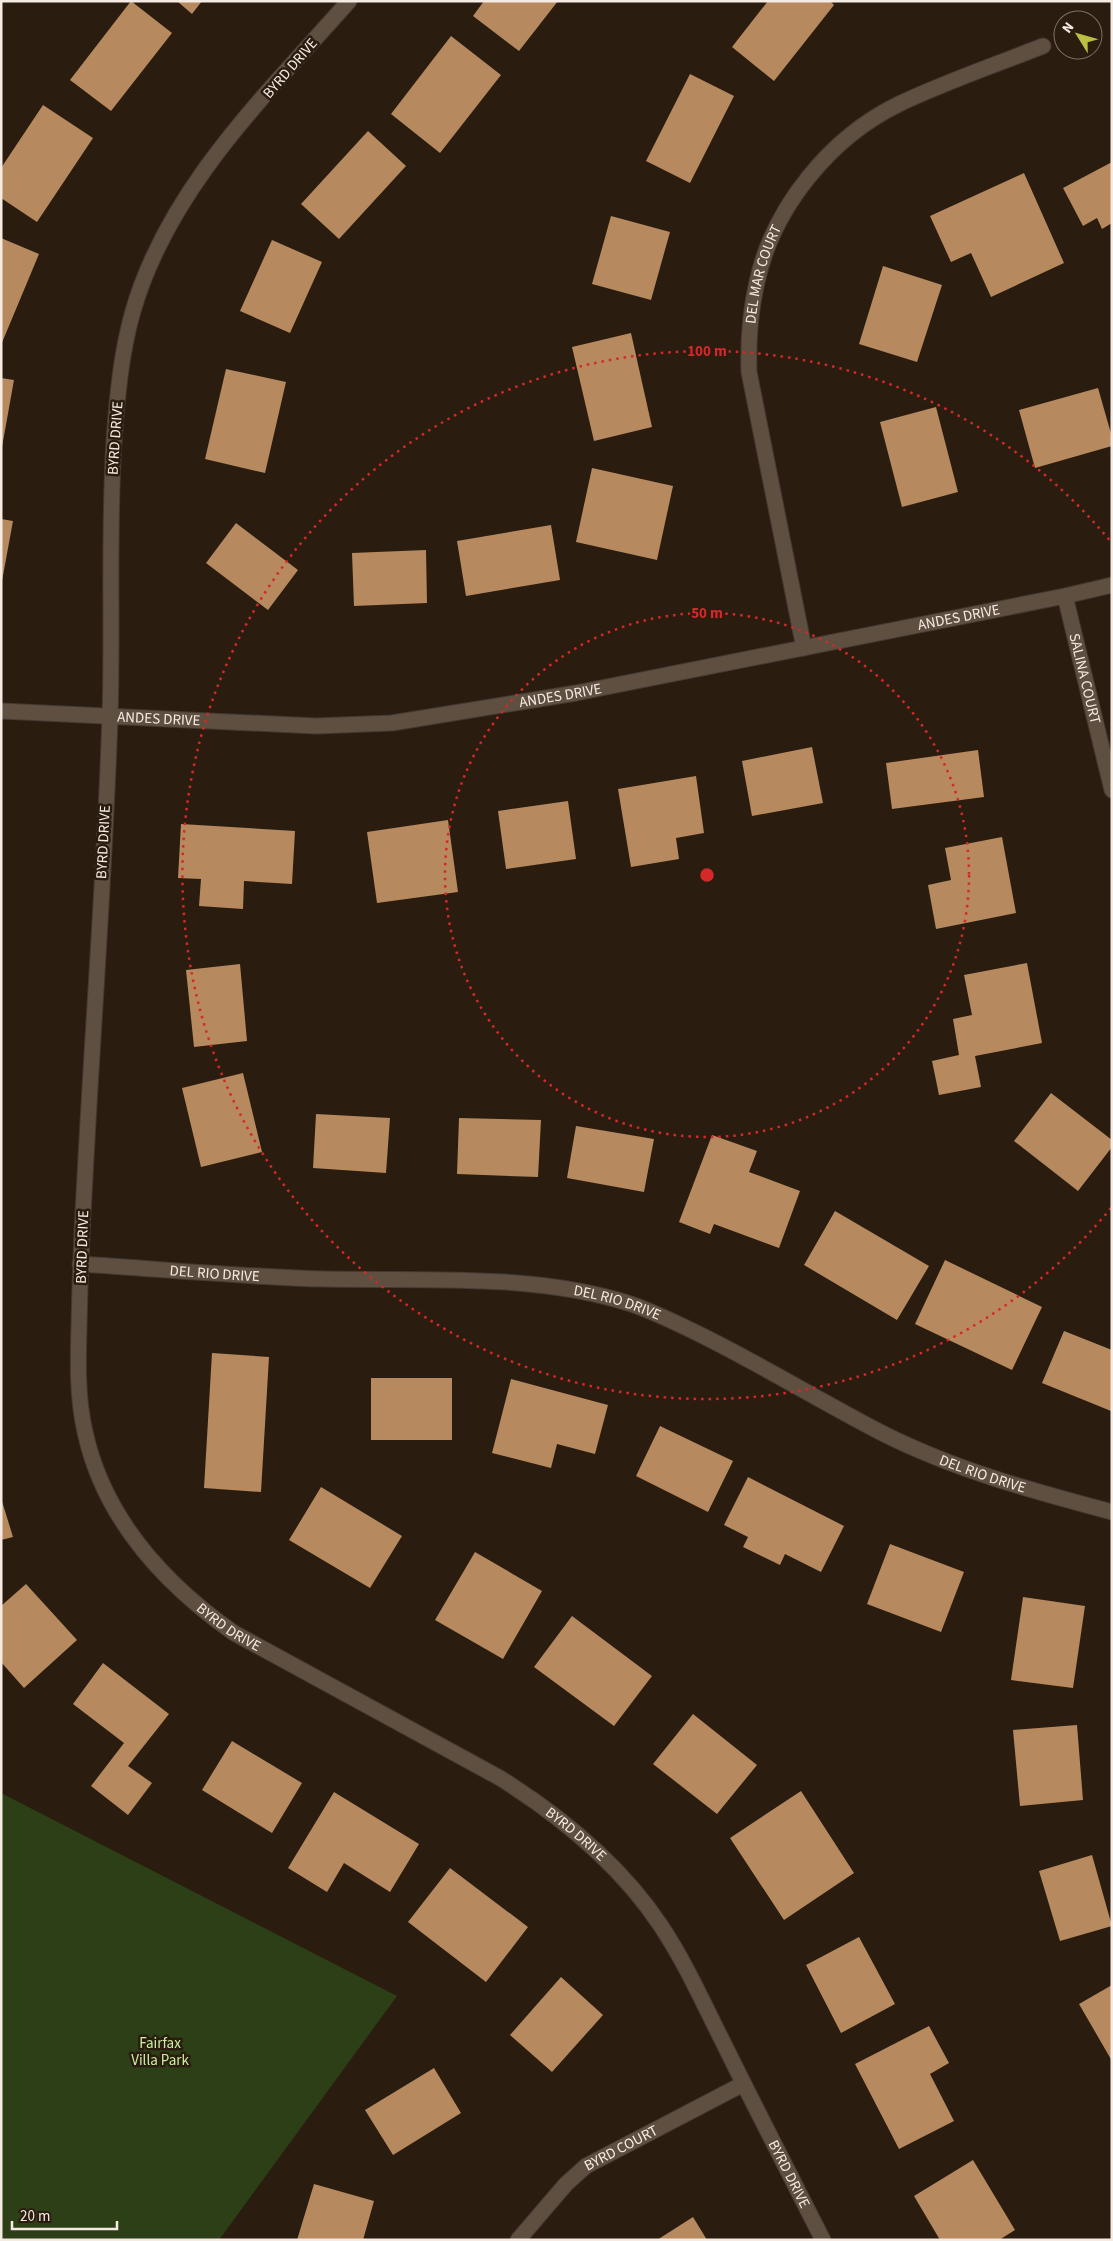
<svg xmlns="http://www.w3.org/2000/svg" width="1113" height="2241" font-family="'Source Sans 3',sans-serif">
<rect width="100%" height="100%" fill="#2a1d10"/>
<path fill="#2c3f16" d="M1,1793L397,1996L219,2240H1Z"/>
<path fill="#b7895f" d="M131,1L172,33L111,111L70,80Z
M177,1H202L192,14Z
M484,1H558L519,51L473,16Z
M768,1H830L834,5L774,81L732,47Z
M451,36L501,75L440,153L391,114Z
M690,74L734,96L690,183L646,161Z
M43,105L93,138L37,222L1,198V168Z
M368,131L406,166L339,239L301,204Z
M1112,162V223L1102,229L1097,218L1083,226L1063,188Z
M1024,173L1064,263L991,297L971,253L951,262L930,216Z
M611,216L670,232L651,300L592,284Z
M1,238L39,254L1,345Z
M272,240L322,262L290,333L240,311Z
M883,266L942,285L917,362L859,344Z
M631,333L652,427L594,441L572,347Z
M226,369L286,382L265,473L205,459Z
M1,378L14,380L2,447H1Z
M1098,388L1112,437V446L1035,468L1019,410Z
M936,407L958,492L902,507L880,422Z
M592,468L673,486L657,560L576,542Z
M1,519L13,521L2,581H1Z
M236,523L298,570L268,610L206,563Z
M551,525L560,580L466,596L457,541Z
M426,550L427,603L354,606L352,553Z
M812,747L823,803L752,816L742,761Z
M978,750L984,797L892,809L886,763Z
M696,776L704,833L676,838L679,859L631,867L618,789Z
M568,801L576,859L506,869L498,811Z
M448,820L458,892L377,903L367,832Z
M181,824L295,831L292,884L244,881L243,909L199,906L201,879L178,878Z
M1002,837L1016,913L936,929L928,885L951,880L945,848Z
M1027,963L1042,1043L975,1056L981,1087L939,1095L932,1061L959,1055L953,1019L972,1015L964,975Z
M240,964L247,1041L194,1047L186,970Z
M243,1073L262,1152L201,1167L182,1088Z
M1051,1093L1112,1140V1147L1078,1191L1014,1141Z
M316,1114L390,1118L386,1173L313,1168Z
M459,1118L541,1120L538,1177L457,1174Z
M576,1126L654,1139L644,1192L567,1178Z
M712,1135L757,1151L749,1172L800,1191L779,1248L714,1224L710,1234L679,1222Z
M835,1211L929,1266L897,1320L804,1265Z
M945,1260L1042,1307L1012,1370L915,1324Z
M1064,1331L1112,1350L1111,1411L1042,1383Z
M212,1353L269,1357L261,1492L204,1488Z
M371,1378H452V1440H371Z
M511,1379L608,1405L595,1454L557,1444L551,1468L492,1453Z
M660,1426L733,1461L708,1512L636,1476Z
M748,1477L844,1526L821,1572L785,1554L780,1565L743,1547L748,1537L724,1525Z
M321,1487L402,1536L370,1588L289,1540Z
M1,1498L13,1537L1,1540Z
M890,1544L964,1572L941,1632L867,1604Z
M475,1552L542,1591L503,1659L435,1620Z
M26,1584L77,1640L24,1688L1,1662V1606Z
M1023,1597L1085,1606L1073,1688L1011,1680Z
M572,1616L652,1676L614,1726L534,1667Z
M103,1663L169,1714L128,1766L152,1783L128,1815L91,1786L124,1743L73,1704Z
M693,1714L757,1765L717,1814L653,1764Z
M1077,1725L1083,1800L1020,1806L1013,1730Z
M232,1741L302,1783L272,1833L202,1790Z
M801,1791L854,1873L784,1920L730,1838Z
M334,1792L419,1844L390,1892L344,1863L327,1892L288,1868Z
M1092,1855L1112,1926L1060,1941L1039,1871Z
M450,1868L528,1927L486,1982L408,1922Z
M859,1937L895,2004L841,2033L806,1965Z
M561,1977L603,2015L552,2072L510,2035Z
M1112,1985V2061L1079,2004Z
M929,2026L949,2063L930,2074L954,2121L899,2149L855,2064Z
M434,2068L461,2113L393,2155L365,2110Z
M973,2160L1015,2230L999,2240H940L914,2196Z
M314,2184L374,2201L363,2240H297Z
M693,2217L707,2240H657Z"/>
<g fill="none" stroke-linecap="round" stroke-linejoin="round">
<g stroke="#443932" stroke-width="17">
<g id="minor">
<path id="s1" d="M349,1C266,95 169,187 133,311C121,353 117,398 114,442C108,533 113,625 110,716C105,870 93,1023 85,1176C82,1226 80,1276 79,1327C78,1362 77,1397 85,1432C104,1519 163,1583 234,1633L500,1778C562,1817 620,1864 661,1926C687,1965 706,2009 727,2050C758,2113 791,2177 823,2240"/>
<path id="s2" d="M1065,596L1112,790"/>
<path id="s3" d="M804,648L749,372C748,341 750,312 757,282C773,207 831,137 899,104C945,82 995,65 1043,46"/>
<path id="s4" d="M1,711L316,726L392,723L576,693L1065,596L1112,585"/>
<path id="s5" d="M80,1264C161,1269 243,1277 324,1279C422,1281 537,1273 631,1304C657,1313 681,1325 705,1337C765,1367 822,1402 882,1433C955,1470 1033,1491 1112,1512"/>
<path id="s6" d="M518,2240L566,2184L586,2166L743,2084"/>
</g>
</g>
<use href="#minor" stroke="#5f4f41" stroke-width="15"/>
</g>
<g fill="none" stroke="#d62828" stroke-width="2.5" stroke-dasharray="2.5 5">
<circle cx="707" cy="875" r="262"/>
<path d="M1111 1208A524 524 0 1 1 1111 542"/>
</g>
<g text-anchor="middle" stroke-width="5" stroke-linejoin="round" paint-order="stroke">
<g font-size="15" fill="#f5ebe3" stroke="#2a1d10">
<text transform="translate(290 68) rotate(-49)" y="5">BYRD DRIVE</text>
<text dy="5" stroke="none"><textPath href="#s3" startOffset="381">DEL MAR COURT</textPath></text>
<text transform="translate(115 438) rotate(-86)" y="5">BYRD DRIVE</text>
<text dy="5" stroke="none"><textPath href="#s4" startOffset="968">ANDES DRIVE</textPath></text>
<text dy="5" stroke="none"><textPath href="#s2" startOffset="85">SALINA COURT</textPath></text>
<text dy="5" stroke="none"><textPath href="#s4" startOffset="562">ANDES DRIVE</textPath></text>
<text dy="5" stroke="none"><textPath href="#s4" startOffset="158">ANDES DRIVE</textPath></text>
<text transform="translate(103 842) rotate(-87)" y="5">BYRD DRIVE</text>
<text transform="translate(82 1247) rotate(-88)" y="5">BYRD DRIVE</text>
<text dy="5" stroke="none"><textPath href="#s5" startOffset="135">DEL RIO DRIVE</textPath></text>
<text dy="5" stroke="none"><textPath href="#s5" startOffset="540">DEL RIO DRIVE</textPath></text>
<text dy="5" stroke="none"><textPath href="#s5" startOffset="945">DEL RIO DRIVE</textPath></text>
<text dy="5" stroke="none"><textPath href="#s1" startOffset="1754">BYRD DRIVE</textPath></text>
<text dy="5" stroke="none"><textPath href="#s1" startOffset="2159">BYRD DRIVE</textPath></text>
<text dy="5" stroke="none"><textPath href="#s6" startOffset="140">BYRD COURT</textPath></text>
<text dy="5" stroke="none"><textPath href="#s1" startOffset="2564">BYRD DRIVE</textPath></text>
</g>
<g font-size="15" fill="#caf1a3" stroke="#2a1d10">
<text x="160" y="2048">Fairfax<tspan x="160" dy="17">Villa Park</tspan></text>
</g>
</g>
<circle cx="707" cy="875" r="8" fill="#d62828" stroke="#2a1d10" stroke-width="2.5"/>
<g font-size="15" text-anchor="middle" font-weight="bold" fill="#d62828" stroke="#2a1d10" stroke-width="5" stroke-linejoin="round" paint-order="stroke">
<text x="707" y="356">100 m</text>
<text x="707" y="618">50 m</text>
</g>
<rect width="1113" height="2241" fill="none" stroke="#f5ebe3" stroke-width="5"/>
<g transform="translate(1078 35) rotate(307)"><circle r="24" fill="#2a1d10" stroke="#7b6f64"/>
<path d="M0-4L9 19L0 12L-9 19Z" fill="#bbc044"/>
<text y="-8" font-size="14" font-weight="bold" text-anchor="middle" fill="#f5ebe3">N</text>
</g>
<path d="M12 2221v8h105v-8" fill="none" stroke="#f5ebe3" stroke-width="2.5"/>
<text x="20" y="2221" font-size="15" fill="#f5ebe3" stroke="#2a1d10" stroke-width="4" paint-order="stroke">20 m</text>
</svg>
